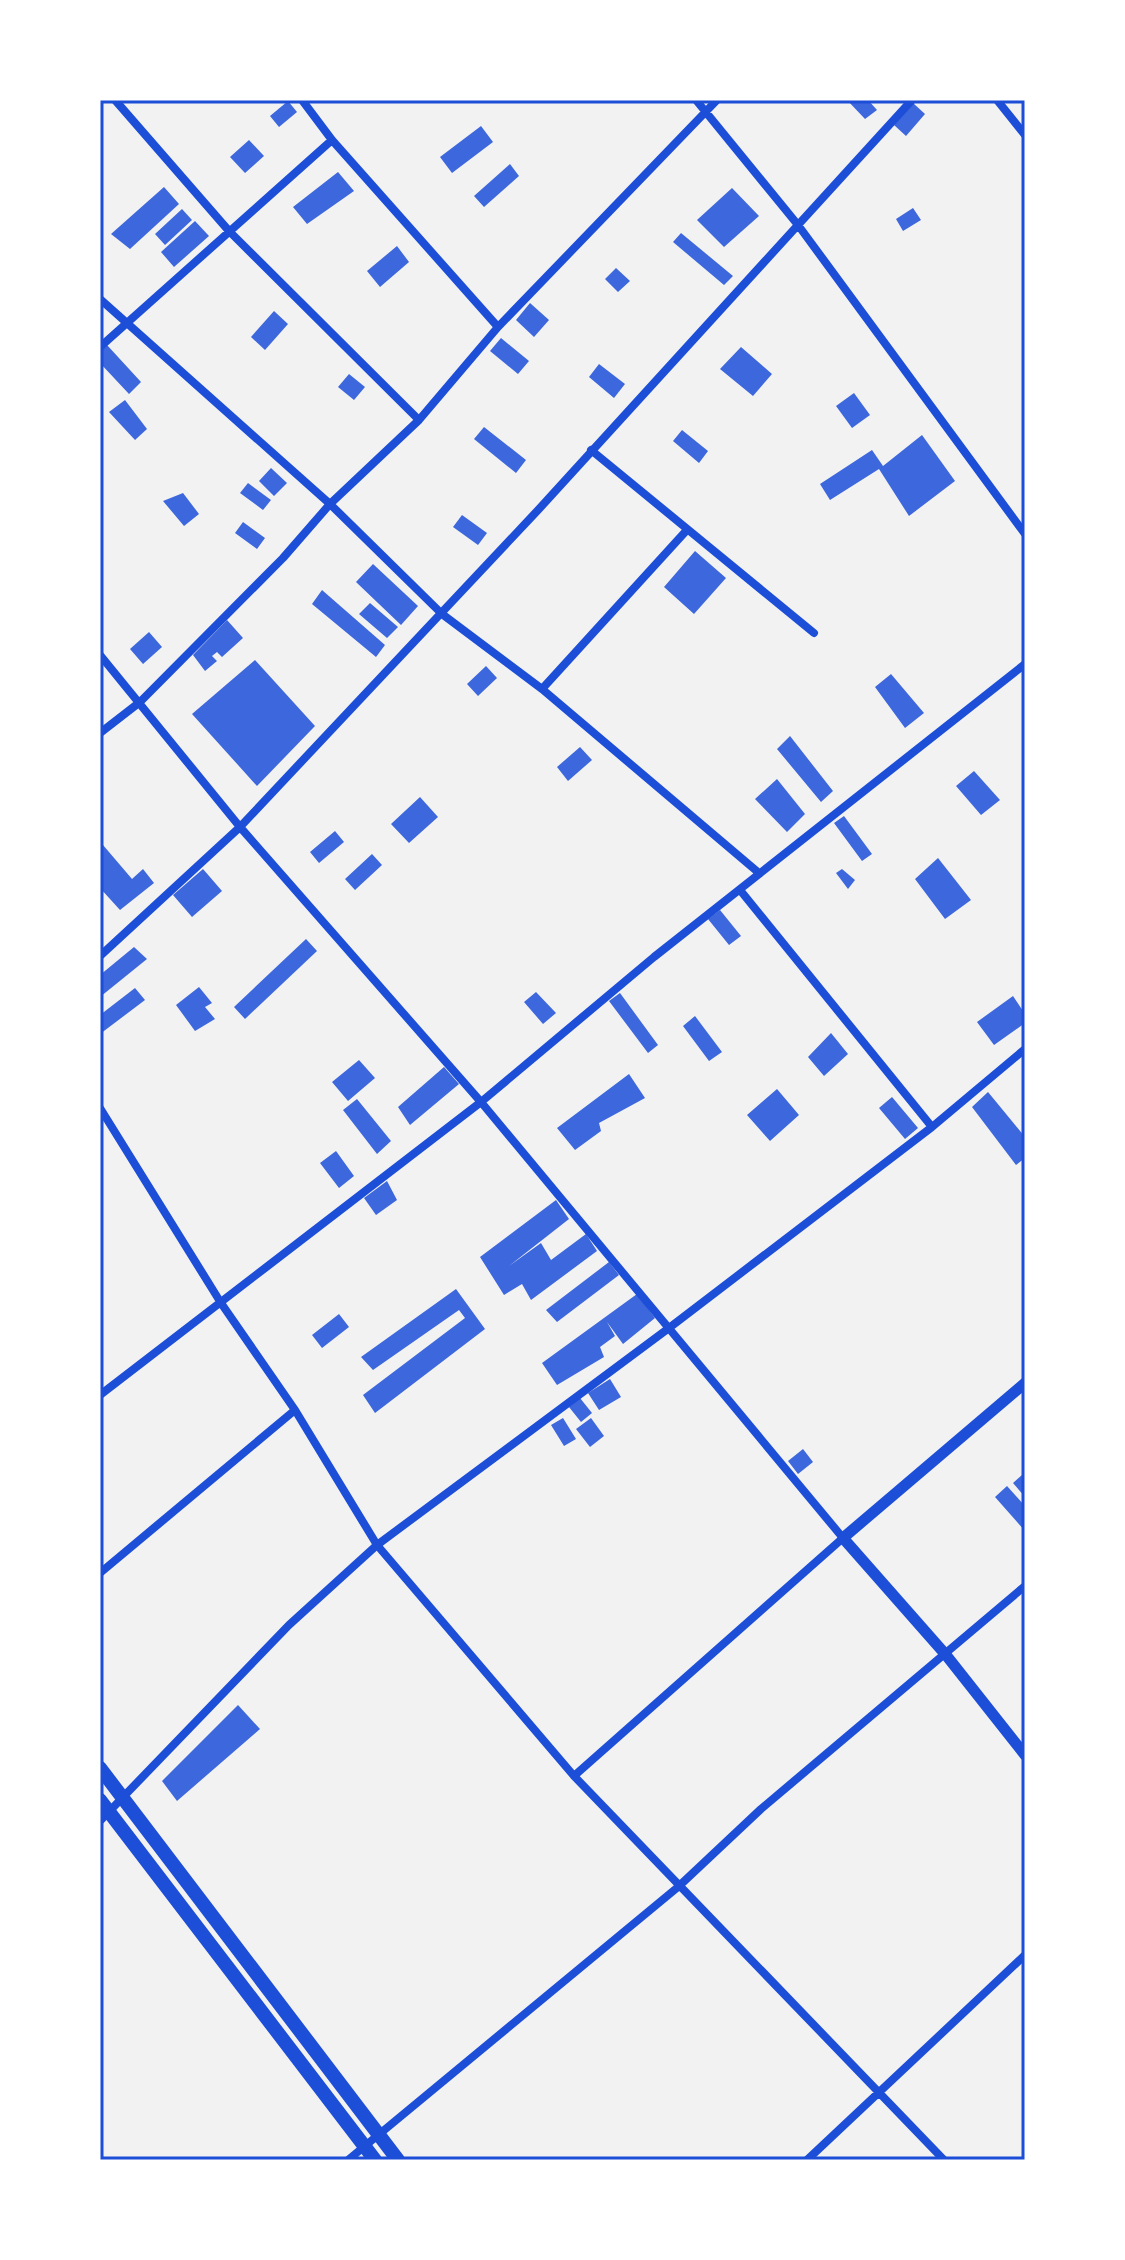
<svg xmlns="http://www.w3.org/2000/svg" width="1125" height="2260" font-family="'Source Sans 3',sans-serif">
<rect width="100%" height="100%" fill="#f2f2f2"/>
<path fill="#3d67dc" d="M847,100H868L877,110L865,119Z
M288,101L297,112L279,127L270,116Z
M913,103L925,114L906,136L894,125Z
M481,126L493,142L452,173L440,157Z
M249,140L264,156L245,173L230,157Z
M510,164L519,176L484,207L474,196Z
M338,172L354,191L307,224L293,207Z
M164,187L179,204L130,249L111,234Z
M732,188L759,216L724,247L697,220Z
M913,208L921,220L903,231L896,219Z
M182,209L192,220L165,245L155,234Z
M195,221L209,236L174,267L161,252Z
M681,233L733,276L724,285L673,242Z
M397,246L409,262L380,287L367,271Z
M616,268L630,281L618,292L605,279Z
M530,303L549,320L534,337L516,320Z
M274,311L288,324L265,350L251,337Z
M501,338L529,361L518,374L490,351Z
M107,345L141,382L129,394L100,363V352Z
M741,347L772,374L753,396L720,369Z
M599,364L625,384L614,398L589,377Z
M349,374L365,387L354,400L338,387Z
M854,393L870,415L852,428L836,406Z
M125,400L147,429L135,440L109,412Z
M484,427L526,460L516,473L474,439Z
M682,430L708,451L699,463L673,441Z
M922,435L955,481L909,516L879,469L830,500L820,484L872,450L883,466Z
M271,468L287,483L274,496L259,481Z
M248,483L271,500L263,510L240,493Z
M183,493L199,514L184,526L163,501Z
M462,515L487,533L478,545L453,527Z
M243,522L265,538L257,549L235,533Z
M695,551L726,578L694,614L664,587Z
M373,564L418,606L401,625L356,582Z
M322,590L385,645L376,657L312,604Z
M370,603L398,627L387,638L359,614Z
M227,620L243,638L222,657L217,652L212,656L217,661L205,671L193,655Z
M149,632L162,647L143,664L130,649Z
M255,660L315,726L257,786L192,714Z
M486,666L497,678L478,696L467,684Z
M891,674L924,713L905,728L875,687Z
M790,736L833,791L821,802L777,749Z
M580,747L592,760L568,781L557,767Z
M974,771L1000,800L981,815L956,786Z
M777,779L805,814L787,832L755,799Z
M420,797L438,817L409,843L391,824Z
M844,816L872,854L862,861L834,823Z
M335,831L344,842L319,863L310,852Z
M103,845L132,879L143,869L154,883L120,910L100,888Z
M372,854L382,865L355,890L345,879Z
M938,858L971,900L945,919L915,879Z
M203,869L222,891L192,917L173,895Z
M842,869L855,880L848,889L836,873Z
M720,910L741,936L729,945L708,919Z
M306,939L317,951L245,1019L234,1007Z
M134,947L147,959L100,997V975Z
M199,987L212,1003L205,1007L215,1019L195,1031L176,1005Z
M135,988L145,1000L100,1034V1015Z
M536,992L556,1013L543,1024L524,1002Z
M620,993L658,1045L648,1053L609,1001Z
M1013,996L1025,1014V1023L994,1045L977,1022Z
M695,1016L722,1052L709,1061L683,1026Z
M831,1033L848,1054L824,1076L808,1057Z
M359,1060L375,1078L348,1101L332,1082Z
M444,1067L459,1084L410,1125L398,1107Z
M629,1074L645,1098L599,1123L601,1131L575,1150L557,1128Z
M777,1089L799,1115L770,1141L747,1115Z
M988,1092L1025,1137V1158L1016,1165L972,1107Z
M892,1097L918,1128L905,1139L879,1108Z
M357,1099L391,1141L377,1154L343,1110Z
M336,1151L354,1176L339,1188L320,1163Z
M387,1181L397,1200L376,1215L364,1198Z
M556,1200L569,1219L509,1266L541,1243L551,1260L586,1234L597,1251L531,1300L522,1284L504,1295L480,1257Z
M609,1262L619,1275L557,1322L546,1310Z
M456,1289L485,1329L375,1413L363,1395L465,1318L459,1310L373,1370L361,1357Z
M637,1294L655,1318L623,1344L607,1322L615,1336L600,1347L604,1357L557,1385L542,1363Z
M339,1314L349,1327L322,1348L312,1335Z
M610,1379L621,1397L599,1410L588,1393Z
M580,1398L592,1413L581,1422L569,1407Z
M563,1418L576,1439L564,1446L551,1425Z
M591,1418L604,1436L590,1447L576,1429Z
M803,1449L813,1462L798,1474L788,1461Z
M1022,1475L1025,1479V1497L1013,1483Z
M1007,1486L1025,1506V1531L995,1497Z
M238,1705L260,1729L177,1801L162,1781Z"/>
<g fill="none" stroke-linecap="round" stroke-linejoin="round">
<path stroke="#1d4ed8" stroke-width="8" d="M115,100L229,231L419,420
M302,100L332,140L498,327
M696,100L798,225L1025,534
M997,100L1025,135
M100,299L330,504L442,614L542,689L759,873
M100,347L332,140
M591,450L814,633
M100,655L240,827L481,1102L843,1538L574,1776
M542,689L686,531
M100,733L140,702L283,558L330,504L419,420L498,327L717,100
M740,890L932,1127
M100,956L240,827L539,509L912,100
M100,1108L221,1303L295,1410L377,1545L574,1776L944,2160
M100,1395L481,1102L654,957L1025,664
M100,1573L295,1410
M100,1821L289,1625L377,1545L669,1328L932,1127L1025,1049
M100,2159L101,2160
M348,2160L678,1887L761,1809L1025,1586
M807,2160L1025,1955"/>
<path stroke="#1d4ed8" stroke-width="11" d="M1025,1383L843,1538L946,1655L1025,1755"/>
<path stroke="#1d4ed8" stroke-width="14" d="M100,1768L398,2160
M100,1800L375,2160"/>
</g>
<rect width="1125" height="2260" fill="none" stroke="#ffffff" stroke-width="204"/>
<rect x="102" y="102" width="921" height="2056" fill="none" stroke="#1d4ed8" stroke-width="3"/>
</svg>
